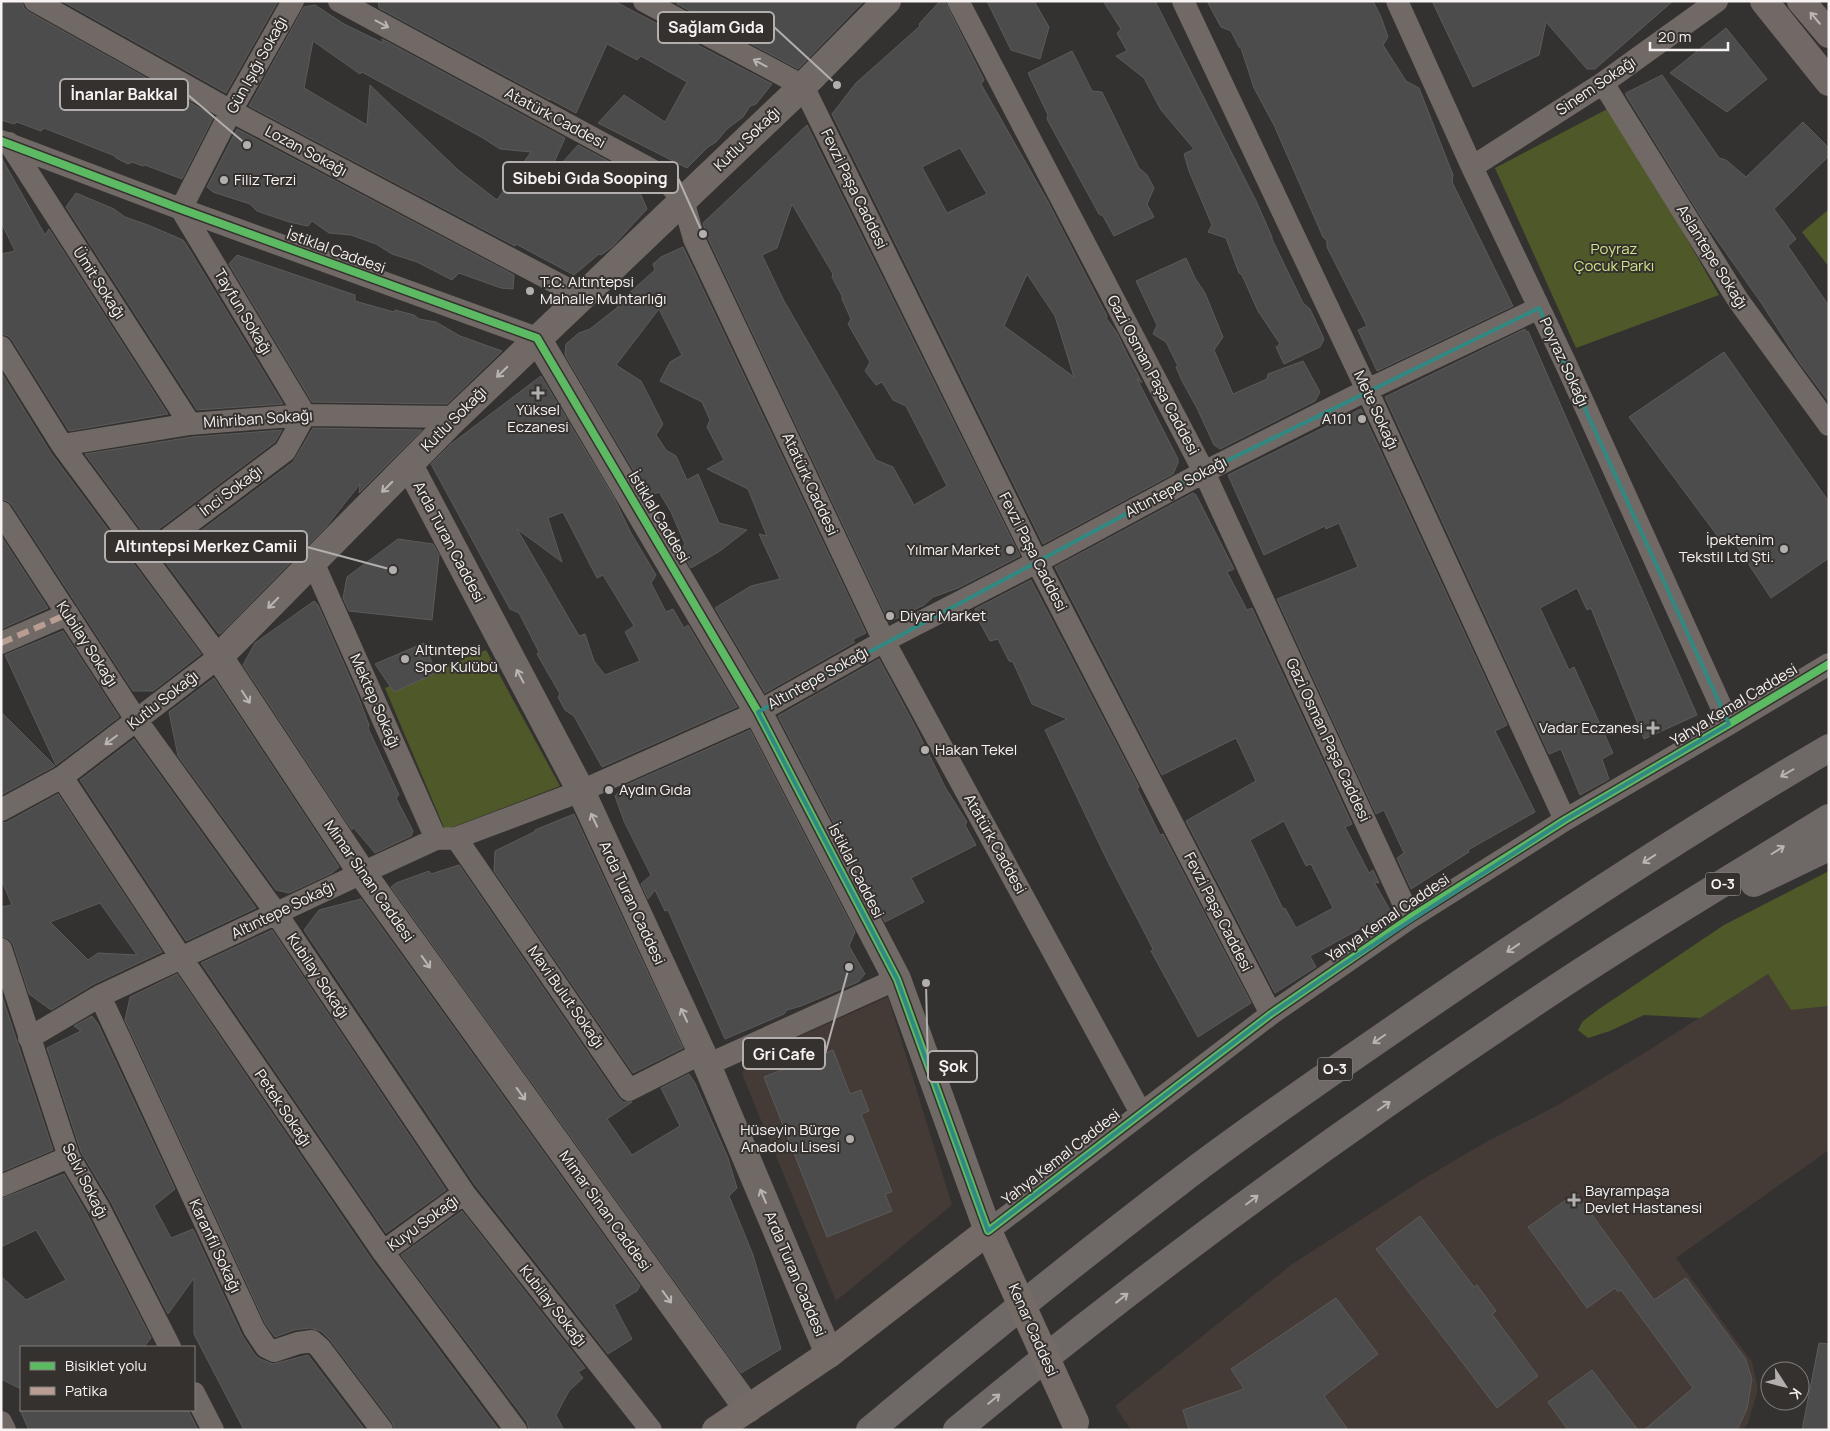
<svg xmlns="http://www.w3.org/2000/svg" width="1830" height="1431" font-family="Manrope,sans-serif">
<rect width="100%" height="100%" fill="#343230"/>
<path fill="#443a36" d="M1768,974L1791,1010L1829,1006V1150L1676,1258L1752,1362L1758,1389L1748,1423L1743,1430H1131L1115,1406L1291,1265L1425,1178L1486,1142L1558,1105L1646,1052Z
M888,997L952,1205L836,1301L742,1074L748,1059Z"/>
<path fill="#4f5828" d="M1611,107L1719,295L1576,348L1495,168Z
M1828,210H1829V267L1802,232Z
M486,650L560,786L445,830L385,688Z
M1829,871V1006L1791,1010L1768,974L1700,1018L1644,1015L1610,1031L1588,1038L1578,1030L1583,1021L1599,1009L1724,925Z"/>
<path fill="#4d4c4d" stroke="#5c5b5a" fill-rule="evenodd" d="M1,1H22L24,8L29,12L214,116L182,179L145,165L143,166L132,162L128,164L116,158L115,156L44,128L41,131L17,122L14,124L1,120Z
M62,1H278L226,93Z
M378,1H614L772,84L756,104L750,106L743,117L727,129L716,142L708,147L687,168L598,123L624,95L665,122L687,82L641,56L637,60L607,44L576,113L548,98L550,100L379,8Z
M678,1H864L798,69L677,4Z
M940,1H944L946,4L984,80L981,84L1047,200L1107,316L1106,318L1117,333L1128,356L1142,383L1137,379L1178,459V463L1173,474L1043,544L832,114L856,83L920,26L919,24ZM960,148L987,194L947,213L922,167ZM1027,274L1055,316L1074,377L1004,326Z
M987,1H1034L1049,27L1040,59L1011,50Z
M1103,1H1155L1257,203L1272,237V239L1303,303L1310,309L1324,339L1320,347L1284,364L1276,347L1280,344L1258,311L1242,275L1239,273L1226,238L1208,232L1212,225L1189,171L1184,154L1194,149L1161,110L1144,78L1116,56L1127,51L1117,33L1121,29Z
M1207,1H1373L1381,17L1388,37L1383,45L1406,81L1419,88L1453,175L1452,182L1513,306L1377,371L1358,330L1367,326L1327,247V241L1323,237L1274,125L1254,88L1241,48L1239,47L1231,31L1221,27Z
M1432,1H1673L1595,69H1587L1546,22L1539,55L1473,87Z
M315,5L344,24L383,43L382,39L565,138L545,182L578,145L610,162L641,195L647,209L612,247L601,255L599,254L574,275L516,244L515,246L249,106L304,7ZM313,41L360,74L362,72L483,138L500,149L531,152L497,200L458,170L370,85L367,125L304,88Z
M1726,28L1767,79L1727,112L1670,73Z
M1072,51L1092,91L1102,92L1139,168L1147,175L1154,188L1147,204L1154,217L1114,236L1103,216L1099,214L1047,119L1048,115L1028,73Z
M1662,75L1719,158L1726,160L1746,177L1803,122L1829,148V156L1774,209L1796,239L1788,246L1829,306V402L1799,362L1762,304L1703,220L1626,95V93Z
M807,125L1020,556L958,588L933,597L924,605L889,622L706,234L703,223ZM792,204L833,274L832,277L842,296V299L851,319L848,324L870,362L865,371L876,385L882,382L893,400L906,406L947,486L914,505L893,467L876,460L784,301L762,255L777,248Z
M237,129L514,275L513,289L501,288L459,273L452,280L417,262L392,254L376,244L351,235L329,233L312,221L308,226L289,222L257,211L250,204L213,192L207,187Z
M1,157L45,235L49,229L168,414L69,431L12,340L8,336L1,334V254L15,251L1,222Z
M76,193L114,209L125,217L148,225L183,240L186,244L283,404L197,410L66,207Z
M683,247L866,633L852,640L855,642L765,693L715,608L751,586L780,579L759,534L767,536L748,489L707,469L724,460L707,427L710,420L702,402L660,381L670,362L682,355L659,309L616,365L641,381L663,424L656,435L666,450L676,456L687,480L698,474L719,523L747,530L720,551L691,568L681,551L685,544L671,512L659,492L650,496L647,493L565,355L566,344L579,333L590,329L618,307L617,304L655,270L653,264L661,257Z
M237,255L355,295V301L394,312L395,310L414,315L419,319L436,322L460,336L502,351L447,404L312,402L229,264Z
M1186,258L1195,278L1205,293L1223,337L1214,350L1233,394L1267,379L1268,374L1303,361L1320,392L1315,401L1220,449L1214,445L1197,408L1182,381L1176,367L1178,366L1166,342L1153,334L1157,325L1136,281Z
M1525,329L1526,332L1528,331L1697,715L1644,739L1591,608L1587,610L1577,588L1540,608L1569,670L1574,667L1613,753L1602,759L1609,779L1580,795L1561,749L1549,754L1385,397Z
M1724,352L1829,502V558L1771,598L1730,536L1722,542L1629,417Z
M1,372L51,453L201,654L153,691H133L12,505L7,501L1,499Z
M541,376L614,498L631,533L656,575L651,583L666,612L673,609L684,628L688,625L737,707L602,767L574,716L565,710L558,697L560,694L537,654L539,652L519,613L510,609L431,464L451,444ZM563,512L597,578L603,575L634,626L625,632L640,661L605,675L594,661L585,634L579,636L517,529L562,562L548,518Z
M1361,409L1507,725L1495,731L1535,812L1468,850L1469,852L1411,889L1397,858L1404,853L1384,810L1376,814L1277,599L1358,567L1339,523L1326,529L1325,526L1264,555L1228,475Z
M313,428L422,430L359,493L360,484L326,527L220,634L218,633L163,559L293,462Z
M282,430L275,442L147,538L85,454L192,437Z
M1193,493L1196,495L1233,567L1234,569L1227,572L1247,610L1252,608L1352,824L1345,827L1369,873L1373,870L1379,883L1374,882L1391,912L1310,956L1316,967L1275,993L1186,821L1256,781L1236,738L1162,775L1055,567ZM1284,821L1306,866L1311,864L1333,908L1296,928L1285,908L1283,909L1250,840Z
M1,536L48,608L1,629Z
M398,539L433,544L439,555L432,620L349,611L343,598L347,577Z
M1031,580L1139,787L1137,788L1160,835L1163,834L1251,1003L1198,1037L1151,951L1153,949L1107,860L1045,730L1067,719L1032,704L1013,662L1009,661L998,639L990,641L979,621L975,609Z
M314,601L318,605L358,696L369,725L368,728L399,795L396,798L413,831L411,836L375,853L353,827L352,830L243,665L255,643Z
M63,631L119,717L56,765L5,655Z
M424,643L436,673L394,692L375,664Z
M879,659L915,726L945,787L967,822L965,825L976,845L911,878L924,902L885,922L778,716Z
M214,678L339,867L332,873L289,893L276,890L178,756L169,712Z
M1,712L55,766L1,795Z
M750,730L855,932L849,946L865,974L858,982L801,1006L787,1010L784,1014L725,1039L668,910L665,911L655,890L648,899L641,884L651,875L624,821L615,796L624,786Z
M134,739L256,908L186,941L80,780Z
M58,794L162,952L94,984L51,1010L29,994L13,944L9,939L1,936V907L12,905L1,879V823L7,822ZM100,903L137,955L98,953L88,960L50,922Z
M574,814L683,1048L633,1073L494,871L495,851L534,832L535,830Z
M459,865L618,1097L623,1102H632L607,1119L632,1155L680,1126L661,1088L689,1074L695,1083L728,1158L737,1188L729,1196L753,1255L781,1349L741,1373L391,887L396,883L429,871L431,874Z
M361,899L640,1286L637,1291L614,1305L632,1339L608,1354L475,1185L304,930L319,910Z
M272,930L446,1190L386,1233L201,963Z
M177,974L372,1260L499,1430H395L392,1422L330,1340L321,1331L310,1328L294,1330L275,1337L265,1323L125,1020L130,997Z
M1,993L53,1150L1,1172Z
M92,1016L98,1024L175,1189L154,1206L171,1238L193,1229L242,1335L255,1355L260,1359L273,1364L308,1355L365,1430H244L194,1334V1278L168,1314L111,1202L81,1152L47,1048L81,1031L74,1026Z
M833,1050L850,1094L861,1090L869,1111L861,1114L892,1192L885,1194L892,1211L827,1237L764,1077Z
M64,1174L87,1214L151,1338L144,1347H21V1389L1,1379V1276L26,1300L66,1280L36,1230L1,1247V1199Z
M1576,1193L1654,1300L1686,1278L1745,1358L1752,1379L1747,1409L1737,1430H1644L1693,1388L1621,1290L1618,1292L1615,1288L1587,1308L1528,1227Z
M462,1211L585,1368L578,1372L583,1378L569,1391L556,1415L564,1430H529L527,1422L401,1255Z
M1420,1216L1474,1287L1477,1285L1496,1311L1492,1314L1538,1376L1497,1408L1376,1249Z
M1336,1298L1378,1354L1324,1396L1348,1430H1189L1183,1410L1244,1389L1231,1369Z
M1819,1343L1829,1344V1430H1802Z
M1592,1370L1638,1430H1568L1548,1402Z
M20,1410H188L198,1430H29Z"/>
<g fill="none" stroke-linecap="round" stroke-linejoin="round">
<path stroke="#716966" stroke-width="22" d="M35,1L231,111L581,296
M293,1L231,111L181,209L305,415
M339,1L661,175L683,200L694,239L884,641L1141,1113
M644,1L803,86L1037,562L1271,1014
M958,1L1204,472L1410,918
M1183,1L1367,390L1565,820
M1397,1L1472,167L1565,362L1729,724
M1603,83L1738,300L1829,425
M1,141L181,209L537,338
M9,143L190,424
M1472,167L1603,83L1717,1
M1,347L62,445L219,657L62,777L1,810
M62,445L190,424L305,415L456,417
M1,512L137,721L276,913L464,1193L651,1430
M145,556L285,451L305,415
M313,562L436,839
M1,643L68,614
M62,777L182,959L383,1252L516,1430
M456,838L629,1090L702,1053
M1,949L69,1157L99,1208L170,1347
M100,996L254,1329L266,1347L274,1351L298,1343L312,1341L320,1348L382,1430
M29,1038L100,996L362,873L436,839L456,838L581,791L758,712L884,641L1037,562L1204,472L1367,390L1539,308
M707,1065L897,979
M1,1186L69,1157
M988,1231L1271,1014L1410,918L1565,820L1729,724L1829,664
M383,1252L464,1193
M194,1393L213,1430
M1,1422L5,1430"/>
<path stroke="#716966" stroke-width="28" d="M537,338L758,712L897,979L988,1231
M409,465L581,791L702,1053L829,1354
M748,1409L362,873L219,657L456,417L803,86L887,1"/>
<path stroke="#746b67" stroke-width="28" d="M716,1430L829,1354L988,1231"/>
<path stroke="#726967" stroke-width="28" d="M1764,1L1829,82
M1801,1L1829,34"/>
<path stroke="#6e6866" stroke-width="28" d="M1754,883L1829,847
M870,1430C972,1345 1074,1262 1179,1182C1248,1129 1320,1080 1391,1031C1534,932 1679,836 1829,748
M957,1430C1138,1279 1329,1140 1525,1009C1624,942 1727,881 1829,818"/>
<path stroke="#746b67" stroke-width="28" d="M988,1231L1075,1422"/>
<path stroke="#b99d93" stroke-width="6" stroke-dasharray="12 6" stroke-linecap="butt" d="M1,643L68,614"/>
<g stroke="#35312f" stroke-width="11">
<path id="cycleway" d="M1,141L181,209L537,338L758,712L897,979L988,1231L1271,1014L1410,918L1565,820L1729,724L1829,664"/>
</g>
<use href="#cycleway" stroke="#5cba63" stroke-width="8"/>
</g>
<defs><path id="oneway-shaft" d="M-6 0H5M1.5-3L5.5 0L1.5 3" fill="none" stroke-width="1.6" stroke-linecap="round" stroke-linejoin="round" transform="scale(1.25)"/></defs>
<use stroke="#bbb5b3" href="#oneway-shaft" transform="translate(1815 18) rotate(-130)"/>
<g stroke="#bab5b3">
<use href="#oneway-shaft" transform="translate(382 24) rotate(28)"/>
<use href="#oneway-shaft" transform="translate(760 63) rotate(-152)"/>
<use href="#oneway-shaft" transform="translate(502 372) rotate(136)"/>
<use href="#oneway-shaft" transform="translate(387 487) rotate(135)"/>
<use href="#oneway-shaft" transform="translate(273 603) rotate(135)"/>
<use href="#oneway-shaft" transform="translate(520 676) rotate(-118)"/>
<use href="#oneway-shaft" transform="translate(246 697) rotate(57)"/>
<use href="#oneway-shaft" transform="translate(111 740) rotate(143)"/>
<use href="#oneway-shaft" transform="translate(594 820) rotate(-115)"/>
<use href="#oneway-shaft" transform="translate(426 962) rotate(54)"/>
<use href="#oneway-shaft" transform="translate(684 1015) rotate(-115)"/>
<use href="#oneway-shaft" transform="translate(521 1094) rotate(54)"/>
<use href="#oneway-shaft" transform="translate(763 1196) rotate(-113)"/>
<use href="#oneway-shaft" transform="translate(667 1297) rotate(54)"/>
</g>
<g stroke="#b9b4b3">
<use href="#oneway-shaft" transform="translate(1787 773) rotate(150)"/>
<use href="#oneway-shaft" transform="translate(1778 850) rotate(-32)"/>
<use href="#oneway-shaft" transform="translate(1649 859) rotate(147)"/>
<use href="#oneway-shaft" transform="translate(1513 948) rotate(146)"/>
<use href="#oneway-shaft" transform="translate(1379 1039) rotate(145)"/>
<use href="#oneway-shaft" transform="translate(1384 1106) rotate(-35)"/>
<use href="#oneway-shaft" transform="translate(1252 1200) rotate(-37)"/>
<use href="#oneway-shaft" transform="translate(1122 1298) rotate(-38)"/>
<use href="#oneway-shaft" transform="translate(994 1399) rotate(-40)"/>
</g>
<path fill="none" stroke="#328982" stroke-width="4" stroke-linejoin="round" d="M1539,308L1729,724L1565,820L1341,966L1271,1014L988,1231L897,979L758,712L1204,472Z"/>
<g fill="#b2afae" stroke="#35312f" stroke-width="2">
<circle cx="224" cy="180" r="5"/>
<circle cx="530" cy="291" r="5"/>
<path d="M535.5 385.5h5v5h5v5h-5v5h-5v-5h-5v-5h5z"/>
<circle cx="1362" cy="419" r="5"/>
<circle cx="1784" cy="549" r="5"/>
<circle cx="1010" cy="550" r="5"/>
<circle cx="890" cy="616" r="5"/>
<circle cx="405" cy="659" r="5"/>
<path d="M1650.5 720.5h5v5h5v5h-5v5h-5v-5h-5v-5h5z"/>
<circle cx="925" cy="750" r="5"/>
<circle cx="609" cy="790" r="5"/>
<circle cx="850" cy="1139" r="5"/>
<path d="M1571.5 1192.5h5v5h5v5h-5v5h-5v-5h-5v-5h5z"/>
</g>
<g text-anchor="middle" stroke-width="4" stroke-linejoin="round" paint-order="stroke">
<g fill="#35312f" stroke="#bcb9b8" stroke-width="1">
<rect x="1705.5" y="872.5" width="35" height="23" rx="4"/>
<rect x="1317.5" y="1057.5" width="35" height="23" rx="4"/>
</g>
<g font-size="14" font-weight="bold" fill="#f6f3f2">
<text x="1723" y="889">O-3</text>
<text x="1335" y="1074">O-3</text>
</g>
<g font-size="15" fill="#f6f3f2" stroke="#35312f">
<text transform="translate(257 65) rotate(-61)" y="5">Gün Işığı Sokağı</text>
<text transform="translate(1596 86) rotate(-34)" y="5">Sinem Sokağı</text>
<text transform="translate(555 118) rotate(28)" y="5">Atatürk Caddesi</text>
<text transform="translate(747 139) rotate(-44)" y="5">Kutlu Sokağı</text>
<text transform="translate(306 151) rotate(28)" y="5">Lozan Sokağı</text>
<text transform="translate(854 189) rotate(64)" y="5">Fevzi Paşa Caddesi</text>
<text transform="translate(336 251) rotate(20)" y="5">İstiklal Caddesi</text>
<text transform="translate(1712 257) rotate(58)" y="5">Aslantepe Sokağı</text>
<text transform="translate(99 283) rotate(57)" y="5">Ümit Sokağı</text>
<text transform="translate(243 312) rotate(59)" y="5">Tayfun Sokağı</text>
<text transform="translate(1564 362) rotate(65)" y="5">Poyraz Sokağı</text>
<text transform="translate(1153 375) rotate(62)" y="5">Gazi Osman Paşa Caddesi</text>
<text transform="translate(1376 410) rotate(65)" y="5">Mete Sokağı</text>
<text transform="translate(258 419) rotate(-4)" y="5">Mihriban Sokağı</text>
<text transform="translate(454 419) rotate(-45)" y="5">Kutlu Sokağı</text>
<text transform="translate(810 484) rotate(65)" y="5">Atatürk Caddesi</text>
<text transform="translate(1176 487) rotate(-28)" y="5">Altıntepe Sokağı</text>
<text transform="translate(231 491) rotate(-37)" y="5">İnci Sokağı</text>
<text transform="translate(659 517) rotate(59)" y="5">İstiklal Caddesi</text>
<text transform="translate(449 542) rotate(62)" y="5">Arda Turan Caddesi</text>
<text transform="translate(1033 552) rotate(63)" y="5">Fevzi Paşa Caddesi</text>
<text transform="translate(87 644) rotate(57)" y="5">Kubilay Sokağı</text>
<text transform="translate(818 678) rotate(-29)" y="5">Altıntepe Sokağı</text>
<text transform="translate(163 700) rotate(-38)" y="5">Kutlu Sokağı</text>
<text transform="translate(375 701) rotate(66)" y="5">Mektep Sokağı</text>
<text transform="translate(1734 705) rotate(-31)" y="5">Yahya Kemal Caddesi</text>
<text transform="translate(1328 740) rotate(65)" y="5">Gazi Osman Paşa Caddesi</text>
<text transform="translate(995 844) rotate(61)" y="5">Atatürk Caddesi</text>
<text transform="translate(856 871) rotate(63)" y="5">İstiklal Caddesi</text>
<text transform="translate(369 881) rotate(55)" y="5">Mimar Sinan Caddesi</text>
<text transform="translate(632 903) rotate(65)" y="5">Arda Turan Caddesi</text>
<text transform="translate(283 910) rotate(-26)" y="5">Altıntepe Sokağı</text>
<text transform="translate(1218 912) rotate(63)" y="5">Fevzi Paşa Caddesi</text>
<text transform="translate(1388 918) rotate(-34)" y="5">Yahya Kemal Caddesi</text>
<text transform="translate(318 976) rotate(56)" y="5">Kubilay Sokağı</text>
<text transform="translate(566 997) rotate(55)" y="5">Mavi Bulut Sokağı</text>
<text transform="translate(283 1108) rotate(56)" y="5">Petek Sokağı</text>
<text transform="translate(1061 1157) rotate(-38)" y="5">Yahya Kemal Caddesi</text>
<text transform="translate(85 1181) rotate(63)" y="5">Selvi Sokağı</text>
<text transform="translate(605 1211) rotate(54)" y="5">Mimar Sinan Caddesi</text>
<text transform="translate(423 1223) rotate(-36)" y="5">Kuyu Sokağı</text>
<text transform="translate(215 1246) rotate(65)" y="5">Karanfil Sokağı</text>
<text transform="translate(795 1274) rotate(67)" y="5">Arda Turan Caddesi</text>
<text transform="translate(553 1306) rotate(52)" y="5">Kubilay Sokağı</text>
<text transform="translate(1033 1330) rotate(66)" y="5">Kenar Caddesi</text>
</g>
<g font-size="15" fill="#f6f3f2" stroke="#35312f" text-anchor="start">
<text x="234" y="185">Filiz Terzi</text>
<text x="540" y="287">T.C. Altıntepsi<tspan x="540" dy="17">Mahalle Muhtarlığı</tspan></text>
<text x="538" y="415" text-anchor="middle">Yüksel<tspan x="538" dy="17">Eczanesi</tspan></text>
<text x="1352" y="424" text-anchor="end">A101</text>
<text x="1774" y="545" text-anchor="end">İpektenim<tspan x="1774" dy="17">Tekstil Ltd Şti.</tspan></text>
<text x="1000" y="555" text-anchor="end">Yılmar Market</text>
<text x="900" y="621">Diyar Market</text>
<text x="415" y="655">Altıntepsi<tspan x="415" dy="17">Spor Kulübü</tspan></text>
<text x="1643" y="733" text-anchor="end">Vadar Eczanesi</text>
<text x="935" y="755">Hakan Tekel</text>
<text x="619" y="795">Aydın Gıda</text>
<text x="840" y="1135" text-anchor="end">Hüseyin Bürge<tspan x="840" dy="17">Anadolu Lisesi</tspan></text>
<text x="1585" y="1196">Bayrampaşa<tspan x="1585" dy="17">Devlet Hastanesi</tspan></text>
</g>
<g font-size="15" fill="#d0e488" stroke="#35312f">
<text x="1614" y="254">Poyraz<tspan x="1614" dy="17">Çocuk Parkı</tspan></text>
</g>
</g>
<path fill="none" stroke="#b2afae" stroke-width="2" d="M837 85L774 27M247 145L188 95M703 234L678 178M393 570L307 547M849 967L825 1054M926 983L928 1067"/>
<g fill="#b2afae" stroke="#35312f" stroke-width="2">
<circle cx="837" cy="85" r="5"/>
<circle cx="247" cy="145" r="5"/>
<circle cx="703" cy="234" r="5"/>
<circle cx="393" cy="570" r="5"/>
<circle cx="849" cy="967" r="5"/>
<circle cx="926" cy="983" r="5"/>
</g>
<g fill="#35312f" stroke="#b2afae" stroke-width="2">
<rect x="658" y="12" width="116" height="31" rx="5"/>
<rect x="60" y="79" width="128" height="31" rx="5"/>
<rect x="503" y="162" width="175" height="31" rx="5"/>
<rect x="105" y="531" width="202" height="31" rx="5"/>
<rect x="743" y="1038" width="82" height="31" rx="5"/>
<rect x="928" y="1051" width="49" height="31" rx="5"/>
</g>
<g font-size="16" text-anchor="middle" font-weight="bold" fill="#f6f3f2">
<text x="716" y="33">Sağlam Gıda</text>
<text x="124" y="100">İnanlar Bakkal</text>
<text x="590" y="184">Sibebi Gıda Sooping</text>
<text x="206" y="552">Altıntepsi Merkez Camii</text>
<text x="784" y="1060">Gri Cafe</text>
<text x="953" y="1072">Şok</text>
</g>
<rect width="1830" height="1431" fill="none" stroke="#f6f3f2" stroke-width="5"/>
<rect x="20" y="1346" width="175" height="65" fill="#35312f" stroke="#827f7d"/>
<rect x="30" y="1362" width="25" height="8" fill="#5cba63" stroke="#827f7d"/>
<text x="65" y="1371" font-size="15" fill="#f6f3f2">Bisiklet yolu</text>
<rect x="30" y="1387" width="25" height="8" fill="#b99d93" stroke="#827f7d"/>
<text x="65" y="1396" font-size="15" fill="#f6f3f2">Patika</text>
<g transform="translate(1785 1386) rotate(126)"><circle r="24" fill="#35312f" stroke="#827f7d"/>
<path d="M0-4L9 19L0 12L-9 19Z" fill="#b2afae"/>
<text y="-8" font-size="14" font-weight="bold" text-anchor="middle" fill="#f6f3f2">K</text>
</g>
<path d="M1650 42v8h78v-8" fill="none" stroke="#f6f3f2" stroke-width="2.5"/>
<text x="1658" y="42" font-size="15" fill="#f6f3f2" stroke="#35312f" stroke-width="4" paint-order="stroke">20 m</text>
</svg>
